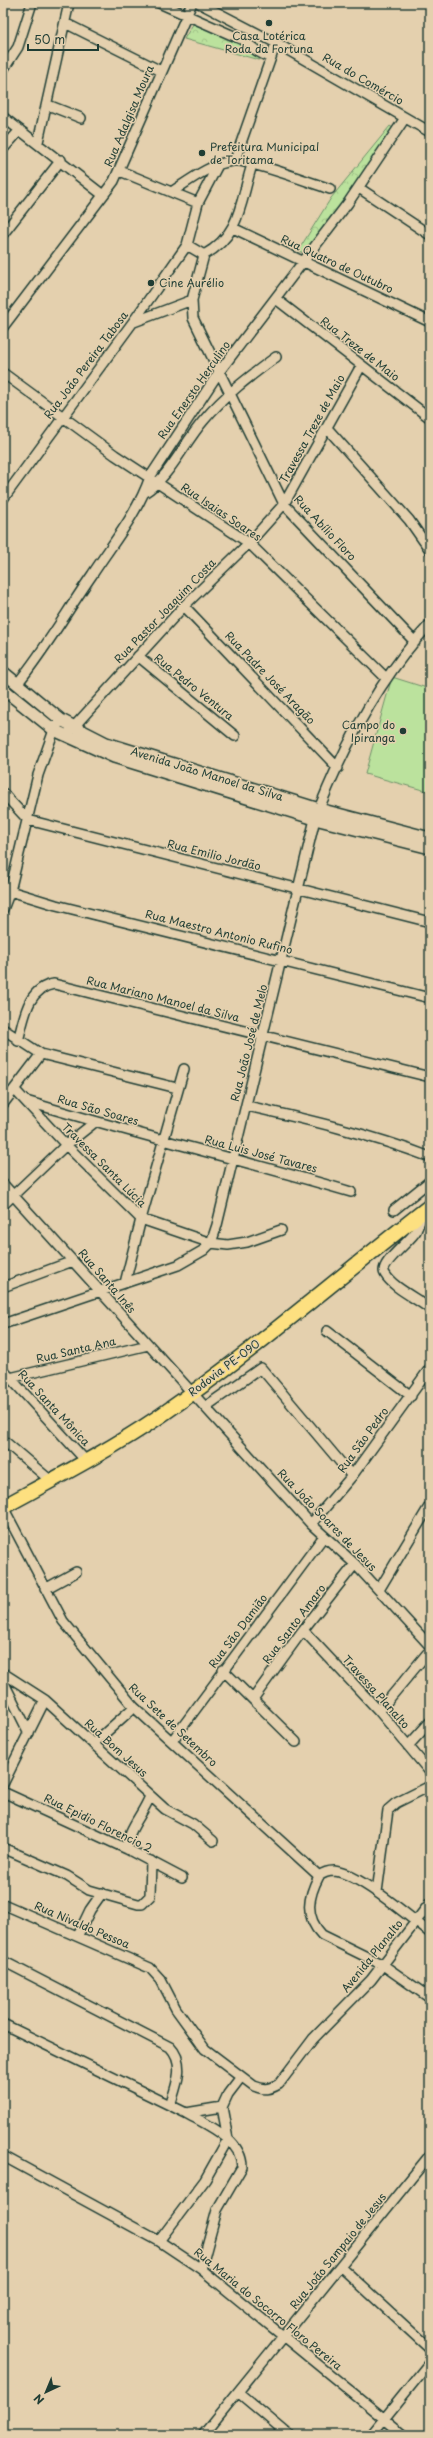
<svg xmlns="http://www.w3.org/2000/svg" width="433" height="2438" font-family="'Playpen Sans',sans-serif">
<defs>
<pattern id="forest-crowns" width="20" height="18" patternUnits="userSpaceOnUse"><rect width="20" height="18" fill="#bbe29d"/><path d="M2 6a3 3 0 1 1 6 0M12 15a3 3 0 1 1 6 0" fill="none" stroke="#a0c388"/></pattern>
</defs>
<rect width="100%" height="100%" fill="#e4d0ae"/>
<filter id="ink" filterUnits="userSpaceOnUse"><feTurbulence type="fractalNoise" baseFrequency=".025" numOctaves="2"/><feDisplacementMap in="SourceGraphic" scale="8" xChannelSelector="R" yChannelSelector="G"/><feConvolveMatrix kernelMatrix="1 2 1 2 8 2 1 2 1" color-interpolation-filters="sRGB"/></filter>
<g filter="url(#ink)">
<path fill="url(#forest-crowns)" stroke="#6d9068" d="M198,16L264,47L259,60L184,39Z
M390,126L399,132L314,256L298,251L331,198Z"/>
<path fill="#bbe29d" stroke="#6d9068" d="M392,677L430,689V792L365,774Z"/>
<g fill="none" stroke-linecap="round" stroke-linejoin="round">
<g stroke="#1f3d34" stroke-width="12">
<path id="minor" d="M159,3L243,40L257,51L270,58
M199,3L276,43L430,132
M65,23L161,71
M3,70L18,47L32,3
M48,105L81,118
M3,117L103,195
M38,142L69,3
M3,149L20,130
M235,160L276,43
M252,165C240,202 241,235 204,255L192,300L193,318L284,504L415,642
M120,171L198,203
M359,188L430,235
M173,191C190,180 212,163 233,161C248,159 312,183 330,189
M233,228L430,322
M3,234L61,160
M204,255L187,245L198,203L218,165
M276,299L430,418
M134,322L192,300
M3,327L114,181L192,3
M3,373L115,455L249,543L386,678
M327,428L409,520L430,550
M144,493C171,476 183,444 204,420C225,395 250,376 276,357
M3,499L133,322L187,245
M184,606L338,768
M138,656L235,736
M17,684C45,650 67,611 92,575C112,544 138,513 150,477L219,372L348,203L405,118
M70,731L184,606L249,543L284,504L361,366
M3,793L28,820L430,922
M3,886L10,891L56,905L430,998
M3,909L10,891L38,775L54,730L61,720
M3,1029L41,1054L177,1088
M18,1041C24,1019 27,988 54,984L430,1077
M15,1090L66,1145L141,1219L211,1243L228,1245L247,1242L281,1230
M26,1101C134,1134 243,1160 351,1192
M3,1104L41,1054
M247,1106C309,1120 370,1134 430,1157
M3,1184L311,1524L355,1564L430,1646
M3,1205L66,1145L95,1122
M394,1210L430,1181
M422,1213C421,1219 419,1225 416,1231C411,1241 378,1264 385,1274C394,1289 417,1298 430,1309
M125,1283L141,1219L184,1069
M3,1287L73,1261
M3,1324L178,1265L204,1250L211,1243L217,1225L315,819C342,750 379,678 430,624
M327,1331L411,1396
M3,1370L87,1462
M10,1378L148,1345
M205,1407L261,1368L352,1476
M3,1440L51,1481
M3,1507L63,1621L134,1707L319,1876
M311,1524L352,1476L430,1368
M45,1589L76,1572
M379,1590L430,1505
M303,1630L379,1711L430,1772
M223,1670L296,1742
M3,1673L45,1700L165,1809L193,1824L213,1841
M3,1681L29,1733
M253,1699L303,1630L355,1564
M379,1711L430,1650
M172,1741L324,1536
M93,1744L134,1707
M408,1746L430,1722
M3,1784L45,1700
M3,1792L127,1849L182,1878
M3,1848L67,1876L89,1890L138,1904H142L150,1896L151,1861
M127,1849C127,1829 143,1815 150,1796
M319,1876C308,1897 304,1916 322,1935L383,1965L430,1998
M319,1876C323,1873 328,1871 334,1871C358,1873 410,1917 430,1933
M377,1892L388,1810L396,1803L430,1786
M3,1904L150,1968L161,1980L176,2009L205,2049L254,2086C264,2090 269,2090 279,2084L313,2039L371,1980L430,1903
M78,1935L90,1910L102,1893
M3,1961L170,2047C186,2063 176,2087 170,2105
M3,2024L186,2113C207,2125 242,2139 242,2167L217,2210L201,2269
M186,2113L222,2107
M3,2156L159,2241L201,2269L404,2435
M159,2241L205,2180L228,2139L222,2107L228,2094L241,2077
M340,2266L430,2349
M239,2393L289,2435
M203,2435L430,2155
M371,2435L430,2362"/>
</g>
<g stroke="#1f3d34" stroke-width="14">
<path id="tertiary" d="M3,672L61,720L106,743L319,809L430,838
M3,689L54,730L114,757L315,819L430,848"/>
</g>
<g stroke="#1f3d34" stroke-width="17">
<path id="primary" d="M3,1507C56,1478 110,1450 160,1416C254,1351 340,1276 430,1206"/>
</g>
<use href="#minor" stroke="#e4d0ae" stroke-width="9"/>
<use href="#tertiary" stroke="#e4d0ae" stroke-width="11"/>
<use href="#primary" stroke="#fde080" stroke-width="14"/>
</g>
</g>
<g fill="#1f3d34" stroke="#e4d0ae" stroke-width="1.5">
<circle cx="269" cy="23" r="4"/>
<circle cx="202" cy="153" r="4"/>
<circle cx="151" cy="283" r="4"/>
<circle cx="403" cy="731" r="4"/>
</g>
<g text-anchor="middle" stroke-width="3" stroke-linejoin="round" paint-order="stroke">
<g font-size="11" fill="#1f3d34" stroke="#e4d0ae" text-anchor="start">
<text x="269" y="40" text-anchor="middle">Casa Lotérica<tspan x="269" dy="13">Roda da Fortuna</tspan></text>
<text x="210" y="151">Prefeitura Municipal<tspan x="210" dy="13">de Toritama</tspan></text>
<text x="159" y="287">Cine Aurélio</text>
<text x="395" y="729" text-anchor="end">Campo do<tspan x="395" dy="13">Ipiranga</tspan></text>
</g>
<g font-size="11" fill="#1f3d34" stroke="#e4d0ae">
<text transform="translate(363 79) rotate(30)" y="4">Rua do Comércio</text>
<text transform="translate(129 116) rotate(-67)" y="4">Rua Adalgisa Moura</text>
<text transform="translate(337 264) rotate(25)" y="4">Rua Quatro de Outubro</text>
<text transform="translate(360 349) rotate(38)" y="4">Rua Treze de Maio</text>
<text transform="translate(86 365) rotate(-53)" y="4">Rua João Pereira Tabosa</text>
<text transform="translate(194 390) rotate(-55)" y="4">Rua Enersto Herculino</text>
<text transform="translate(312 429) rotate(-61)" y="4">Travessa Treze de Maio</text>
<text transform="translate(221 512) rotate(34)" y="4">Rua Isaias Soares</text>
<text transform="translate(325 528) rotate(47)" y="4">Rua Abílio Floro</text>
<text transform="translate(165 611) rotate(-46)" y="4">Rua Pastor Joaquim Costa</text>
<text transform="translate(270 678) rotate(46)" y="4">Rua Padre José Aragão</text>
<text transform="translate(194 687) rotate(39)" y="4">Rua Pedro Ventura</text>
<text transform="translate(207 774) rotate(17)" y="4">Avenida João Manoel da Silva</text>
<text transform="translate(214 855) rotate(14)" y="4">Rua Emilio Jordão</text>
<text transform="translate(219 932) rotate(14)" y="4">Rua Maestro Antonio Rufino</text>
<text transform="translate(163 999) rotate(14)" y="4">Rua Mariano Manoel da Silva</text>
<text transform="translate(249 1043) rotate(-76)" y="4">Rua João José de Melo</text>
<text transform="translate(98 1110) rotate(16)" y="4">Rua São Soares</text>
<text transform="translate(261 1154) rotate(15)" y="4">Rua Luis José Tavares</text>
<text transform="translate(104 1165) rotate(45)" y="4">Travessa Santa Lúcia</text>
<text transform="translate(107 1281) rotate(49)" y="4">Rua Santa Inês</text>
<text transform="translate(76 1350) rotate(-13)" y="4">Rua Santa Ana</text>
<text transform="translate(224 1368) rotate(-37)" y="4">Rodovia PE-090</text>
<text transform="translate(54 1408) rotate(47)" y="4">Rua Santa Mônica</text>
<text transform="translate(363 1440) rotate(-54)" y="4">Rua São Pedro</text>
<text transform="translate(327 1520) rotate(46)" y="4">Rua João Soares de Jesus</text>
<text transform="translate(294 1624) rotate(-53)" y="4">Rua Santo Amaro</text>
<text transform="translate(238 1631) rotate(-53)" y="4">Rua São Damião</text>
<text transform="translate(376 1692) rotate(48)" y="4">Travessa Planalto</text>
<text transform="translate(173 1725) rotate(43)" y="4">Rua Sete de Setembro</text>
<text transform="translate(116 1748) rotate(42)" y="4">Rua Bom Jesus</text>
<text transform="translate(98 1823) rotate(26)" y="4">Rua Epidio Florencio 2</text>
<text transform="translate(82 1925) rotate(23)" y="4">Rua Nivaldo Pessoa</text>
<text transform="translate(372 1956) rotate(-51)" y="4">Avenida Planalto</text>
<text transform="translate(338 2251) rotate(-51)" y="4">Rua João Sampaio de Jesus</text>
<text transform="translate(268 2309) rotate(39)" y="4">Rua Maria do Socorro Floro Pereira</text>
</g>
</g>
<rect width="433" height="2438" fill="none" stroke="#e4d0ae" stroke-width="16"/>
<rect x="8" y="8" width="417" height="2422" fill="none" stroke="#1f3d34" stroke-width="1.5" filter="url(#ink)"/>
<g transform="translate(46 2392) rotate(224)" stroke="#e4d0ae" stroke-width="3" paint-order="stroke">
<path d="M0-3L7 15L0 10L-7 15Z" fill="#1f3d34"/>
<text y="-6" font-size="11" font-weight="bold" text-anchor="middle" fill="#1f3d34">N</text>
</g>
<path d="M28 44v6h70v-6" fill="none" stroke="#1f3d34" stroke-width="2"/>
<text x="34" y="44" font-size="12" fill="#1f3d34" stroke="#e4d0ae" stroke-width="3" paint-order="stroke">50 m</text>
</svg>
